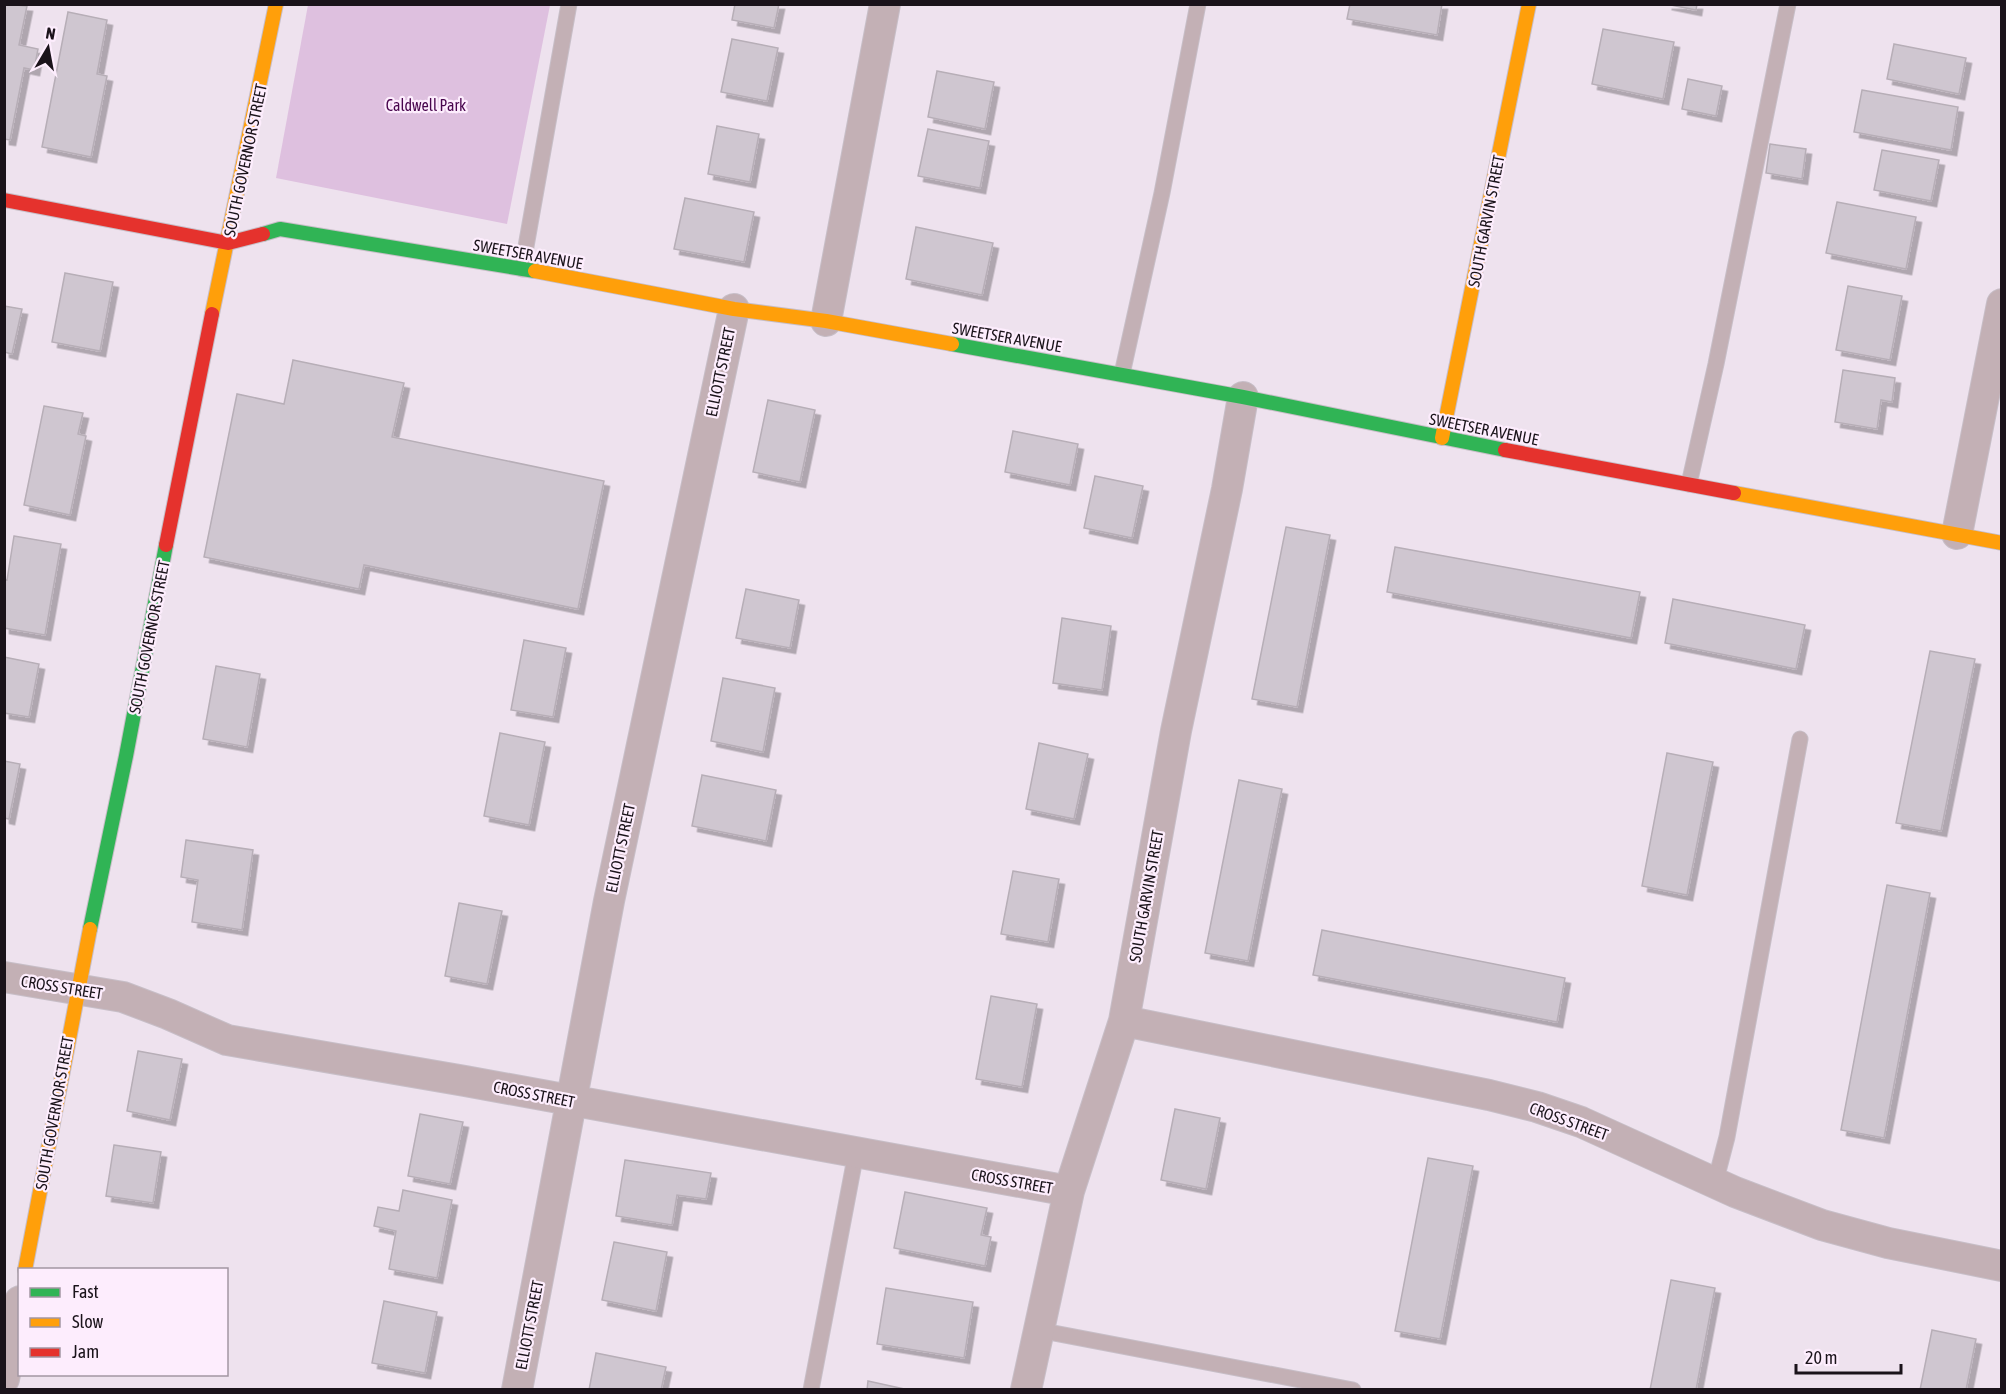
<svg xmlns="http://www.w3.org/2000/svg" width="2006" height="1394" font-family="'Asap Condensed',sans-serif">
<defs>
<filter id="shadow"><feDropShadow dx="5.5" dy="5.5" stdDeviation="0" flood-color="#0004"/></filter>
</defs>
<rect width="100%" height="100%" fill="#eee2ee"/>
<path fill="#dec0df" d="M308,5H550L507,224L276,178Z"/>
<path fill="#cfc6d0" stroke="#b7aeb7" stroke-width="1.5" filter="url(#shadow)" d="M4,4L27,6L19,45L38,49L34,70L24,68L10,140L4,139Z
M735,4H779L774,28L732,20Z
M1350,4H1442L1437,35L1347,19Z
M1666,4H1697L1696,10Z
M68,12L107,20L97,74L107,76L91,157L42,147Z
M1603,29L1674,42L1663,99L1592,84Z
M732,39L778,48L767,101L721,92Z
M1894,44L1966,58L1959,94L1887,79Z
M937,71L994,82L985,129L928,117Z
M1688,79L1722,86L1716,116L1682,109Z
M1862,90L1958,107L1951,150L1854,132Z
M717,126L759,134L750,182L708,174Z
M928,129L989,141L980,188L918,176Z
M1770,144L1806,149L1802,179L1766,173Z
M1882,150L1939,160L1931,201L1874,190Z
M685,198L754,212L744,262L674,249Z
M1837,202L1916,217L1906,269L1826,253Z
M916,227L993,243L982,295L906,279Z
M65,273L113,282L100,351L52,342Z
M1848,286L1902,296L1890,360L1836,350Z
M4,306L22,309L12,354L4,352Z
M293,360L404,383L392,437L604,481L578,609L364,565L359,589L204,557L237,394L284,404Z
M1843,370L1895,378L1892,402L1881,400L1877,429L1835,422Z
M768,400L815,410L800,482L753,472Z
M44,406L83,413L78,434L86,436L70,515L24,505Z
M1013,431L1078,444L1070,485L1005,472Z
M1095,476L1143,486L1132,538L1084,528Z
M1286,527L1330,535L1297,707L1252,699Z
M14,536L61,544L45,635L4,628V579L7,580Z
M1395,547L1640,592L1631,638L1387,592Z
M746,589L799,600L790,648L736,638Z
M1673,599L1805,625L1796,669L1665,643Z
M1062,618L1111,626L1102,690L1053,683Z
M524,640L566,648L553,717L511,710Z
M1930,651L1975,659L1941,831L1896,823Z
M4,657L39,664L29,717L4,713Z
M216,666L260,674L247,747L203,739Z
M723,678L775,688L763,752L711,741Z
M500,733L545,742L529,825L484,816Z
M1039,743L1088,754L1074,819L1026,809Z
M1667,753L1713,762L1687,895L1642,886Z
M4,761L20,764L9,819L4,818Z
M702,775L776,790L766,841L692,826Z
M1239,780L1282,789L1248,961L1205,953Z
M186,840L253,850L242,930L192,922L198,880L181,877Z
M1013,871L1059,879L1048,942L1001,934Z
M1887,885L1930,893L1884,1138L1841,1130Z
M459,903L502,911L487,984L445,976Z
M1322,930L1565,978L1557,1022L1313,975Z
M991,996L1037,1004L1022,1087L976,1079Z
M138,1051L182,1059L170,1120L127,1111Z
M1175,1109L1220,1118L1206,1189L1161,1180Z
M420,1114L463,1122L450,1184L408,1176Z
M114,1145L161,1152L153,1203L106,1196Z
M1428,1158L1473,1166L1440,1339L1395,1331Z
M625,1160L711,1173L706,1199L677,1195L672,1225L616,1216Z
M403,1190L452,1200L437,1278L389,1269L396,1231L374,1226L378,1207L399,1211Z
M905,1192L987,1208L981,1235L991,1237L985,1266L894,1248Z
M614,1242L667,1252L656,1311L602,1300Z
M1671,1280L1715,1288L1696,1390H1650Z
M886,1288L973,1302L964,1358L877,1344Z
M384,1301L437,1312L425,1373L372,1363Z
M1932,1330L1976,1339L1966,1390H1920Z
M596,1353L666,1367L661,1390H589Z
M868,1381L909,1390H867Z"/>
<g fill="none" stroke-linecap="round" stroke-linejoin="round">
<g stroke="#c7bec7" stroke-width="17">
<path id="lane" d="M522,269L569,4
M1122,374L1162,193L1198,4
M1689,484L1716,364L1788,4
M1715,1183L1727,1137L1800,739
M1038,1330L1353,1390
M811,1390L856,1153"/>
</g>
<g stroke="#c7bec7" stroke-width="32">
<path id="street" d="M826,321L885,4
M1957,534L2002,304
M4,977L123,997L168,1014L227,1040L465,1081L1069,1191
M1124,1021L1489,1095L1537,1107L1581,1122L1735,1192L1822,1225L1888,1243L2002,1266
M4,1379L20,1301
M517,1390L609,901L734,309
M1026,1390L1069,1191L1124,1021L1176,731L1227,489L1243,397"/>
</g>
<g stroke="#c7bec7" stroke-width="16">
<path id="fast" d="M263,234L280,229L535,271
M952,344L1243,397L1505,450
M90,929L126,756L166,545"/>
</g>
<g stroke="#c7bec7" stroke-width="16">
<path id="slow" d="M535,271L734,309L826,321L952,344
M212,314L276,4
M1442,438L1529,4
M1734,493L2002,543
M25,1270L90,929"/>
</g>
<g stroke="#c7bec7" stroke-width="16">
<path id="jam" d="M4,200L228,243L263,234
M1505,450L1734,493
M166,545L212,314"/>
</g>
<use href="#lane" stroke="#c3b0b5" stroke-width="15"/>
<use href="#street" stroke="#c3b0b5" stroke-width="30"/>
<use href="#fast" stroke="#30b455" stroke-width="14"/>
<use href="#slow" stroke="#ff9f0a" stroke-width="14"/>
<use href="#jam" stroke="#e5322d" stroke-width="14"/>
</g>
<g text-anchor="middle" stroke-width="4.5" stroke-linejoin="round" paint-order="stroke">
<g font-size="16" fill="#48054d" stroke="#fdedfd">
<text x="426" y="111">Caldwell Park</text>
</g>
<g font-size="16" fill="#1a131a" stroke="#fdedfd">
<text transform="translate(245 160) rotate(-78)" y="6">SOUTH GOVERNOR STREET</text>
<text transform="translate(1486 221) rotate(-79)" y="6">SOUTH GARVIN STREET</text>
<text transform="translate(528 254) rotate(10)" y="6">SWEETSER AVENUE</text>
<text transform="translate(1007 337) rotate(10)" y="6">SWEETSER AVENUE</text>
<text transform="translate(720 372) rotate(-78)" y="6">ELLIOTT STREET</text>
<text transform="translate(1484 429) rotate(11)" y="6">SWEETSER AVENUE</text>
<text transform="translate(149 637) rotate(-79)" y="6">SOUTH GOVERNOR STREET</text>
<text transform="translate(620 848) rotate(-78)" y="6">ELLIOTT STREET</text>
<text transform="translate(1146 896) rotate(-80)" y="6">SOUTH GARVIN STREET</text>
<text transform="translate(62 987) rotate(9)" y="6">CROSS STREET</text>
<text transform="translate(534 1094) rotate(11)" y="6">CROSS STREET</text>
<text transform="translate(54 1113) rotate(-80)" y="6">SOUTH GOVERNOR STREET</text>
<text transform="translate(1569 1121) rotate(20)" y="6">CROSS STREET</text>
<text transform="translate(1012 1181) rotate(10)" y="6">CROSS STREET</text>
<text transform="translate(529 1325) rotate(-79)" y="6">ELLIOTT STREET</text>
</g>
</g>
<rect width="2006" height="1394" fill="none" stroke="#1a131a" stroke-width="12"/>
<rect x="18" y="1268" width="210" height="108" fill="#fdedfd" stroke="#a296a2" stroke-width="1.5"/>
<rect x="30" y="1288" width="30" height="9" fill="#30b455" stroke="#a296a2" stroke-width="1.5"/>
<text x="72" y="1298" font-size="18" fill="#1a131a">Fast</text>
<rect x="30" y="1318" width="30" height="9" fill="#ff9f0a" stroke="#a296a2" stroke-width="1.5"/>
<text x="72" y="1328" font-size="18" fill="#1a131a">Slow</text>
<rect x="30" y="1348" width="30" height="9" fill="#e5322d" stroke="#a296a2" stroke-width="1.5"/>
<text x="72" y="1358" font-size="18" fill="#1a131a">Jam</text>
<g transform="translate(48 48) rotate(10)" stroke="#fdedfd" stroke-width="4.5" paint-order="stroke">
<path d="M0-4.5L10 22L0 15L-10 22Z" fill="#1a131a"/>
<text y="-9" font-size="16" font-weight="bold" text-anchor="middle" fill="#1a131a">N</text>
</g>
<path d="M1796 1364v9h105v-9" fill="none" stroke="#1a131a" stroke-width="3"/>
<text x="1805" y="1364" font-size="18" fill="#1a131a" stroke="#fdedfd" stroke-width="4.5" paint-order="stroke">20 m</text>
</svg>
